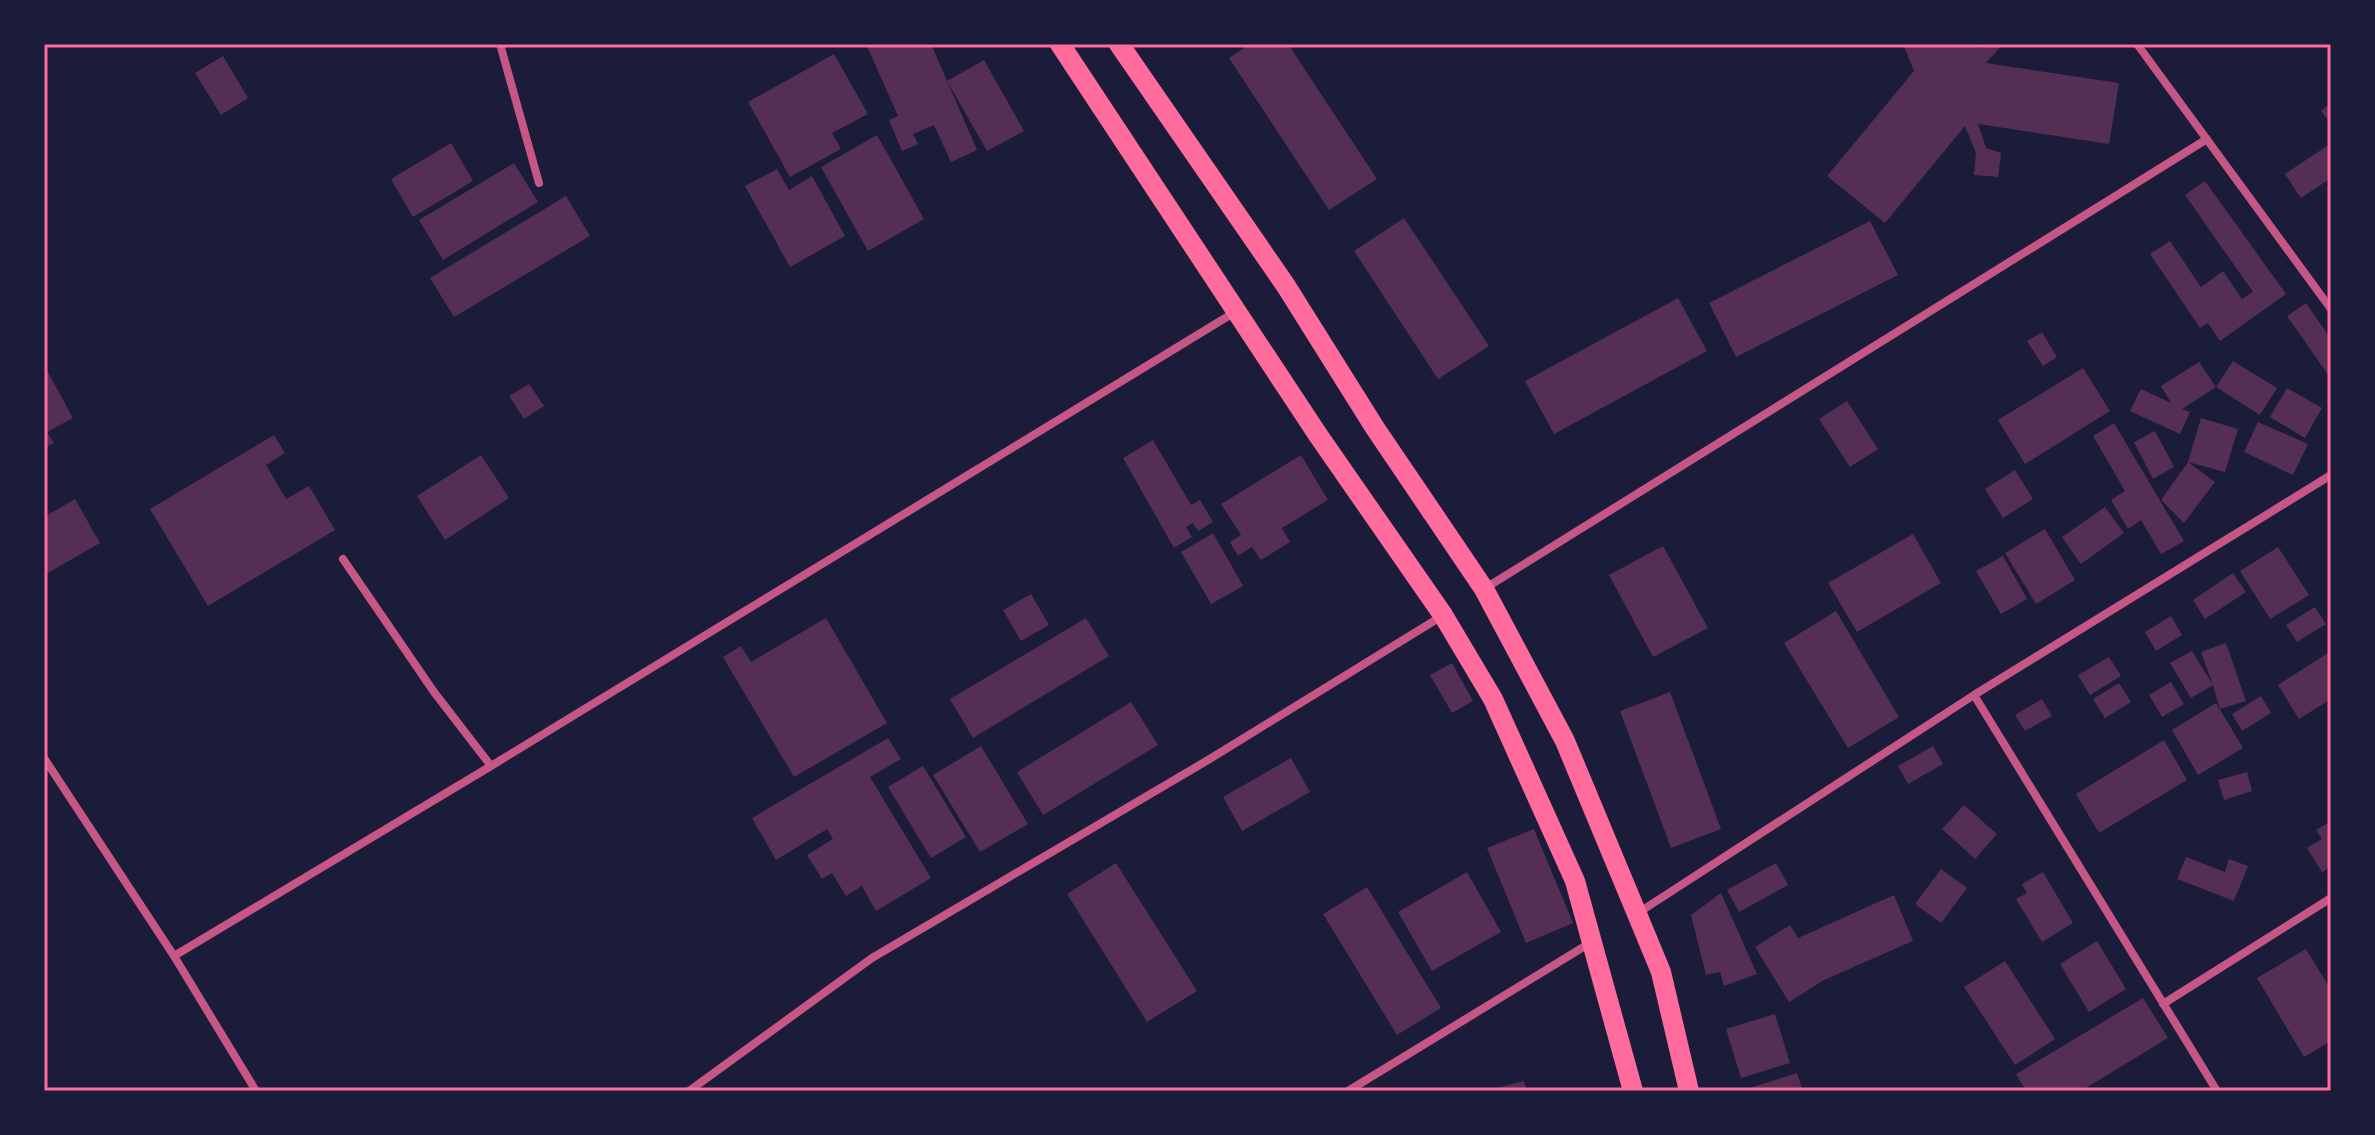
<svg xmlns="http://www.w3.org/2000/svg" width="2375" height="1135" font-family="'DejaVu Sans',sans-serif">
<rect width="100%" height="100%" fill="#1b1b3a"/>
<path fill="#542f53" d="M866,44H931L977,150L951,162L934,125L913,134L918,144L902,151L889,120L898,116Z
M1250,44H1288L1377,179L1329,210L1229,58Z
M1903,44H1976L1978,49L1983,44H2003L1986,63L2119,83L2109,144L1978,124L1986,148L2001,153L1998,177L1974,175L1976,153L1965,126L1885,223L1827,176L1914,71Z
M834,54L868,114L832,133L841,149L790,177L748,102Z
M223,56L248,98L221,115L195,73Z
M984,60L1024,131L987,151L947,81Z
M2331,103V124L2321,111Z
M877,135L924,219L868,251L821,167Z
M451,143L473,181L413,217L391,179Z
M2330,144L2331,178L2301,198L2285,174Z
M514,163L538,202L443,260L419,220Z
M777,169L789,190L812,176L845,236L790,267L745,186Z
M2205,181L2286,294L2220,341L2208,323L2200,328L2150,254L2170,241L2201,287L2223,271L2242,299L2253,292L2185,195Z
M566,196L590,236L454,317L430,278Z
M1404,218L1489,346L1438,379L1354,251Z
M1870,221L1898,275L1736,357L1709,303Z
M1678,298L1707,351L1554,434L1525,381Z
M2306,303L2331,339V379L2287,316Z
M2042,332L2057,357L2043,366L2027,341Z
M2233,361L2277,388L2260,415L2216,387Z
M2199,362L2216,387L2182,409L2190,412L2180,434L2130,411L2141,389L2171,403L2161,386Z
M44,365L73,418L47,432L54,443L44,448Z
M2083,368L2110,411L2025,464L1998,420Z
M529,384L544,406L524,419L509,396Z
M2287,388L2322,408L2305,438L2270,417Z
M1847,401L1878,449L1850,467L1819,419Z
M2201,418L2238,429L2225,472L2188,462L2215,482L2184,523L2161,500L2188,462Z
M2258,422L2308,444L2293,475L2244,452Z
M2114,423L2184,541L2161,554L2141,520L2128,529L2111,500L2125,491L2093,436Z
M2155,431L2174,467L2153,479L2134,442Z
M274,435L285,453L266,465L286,499L309,486L335,530L208,606L150,509Z
M1153,440L1191,505L1200,500L1213,522L1198,531L1193,523L1186,527L1192,537L1174,548L1123,458Z
M481,455L509,498L445,540L417,496Z
M1301,455L1328,500L1282,528L1290,542L1261,560L1252,547L1238,556L1230,542L1241,535L1221,504Z
M2015,470L2033,499L2003,518L1985,489Z
M75,499L100,543L44,575V517Z
M2105,507L2124,533L2081,564L2062,537Z
M2045,529L2075,580L2036,604L2005,553Z
M1213,533L1243,586L1211,604L1181,552Z
M1913,534L1941,583L1857,632L1828,583Z
M1663,546L1708,628L1653,657L1609,575Z
M2278,547L2309,595L2270,619L2240,571Z
M2003,556L2027,599L2001,614L1976,571Z
M2233,573L2246,592L2205,619L2193,600Z
M1031,594L1049,625L1021,641L1003,610Z
M2315,607L2326,624L2297,642L2286,625Z
M1836,611L1899,717L1848,748L1784,643Z
M2171,616L2182,635L2156,651L2145,632Z
M826,618L887,723L794,777L723,657L741,646L751,662Z
M1086,618L1109,656L973,738L950,699Z
M2226,643L2246,701L2220,709L2213,685L2191,698L2170,663L2192,651L2213,685L2201,652Z
M2331,651V699L2299,719L2278,685Z
M2109,657L2121,676L2090,695L2078,675Z
M1452,663L1473,701L1452,713L1430,675Z
M2171,682L2184,704L2162,717L2149,695Z
M2119,683L2131,702L2105,718L2093,699Z
M1670,692L1721,829L1671,848L1620,711Z
M2261,696L2271,713L2242,731L2232,714Z
M2042,699L2052,716L2025,731L2015,715Z
M1131,702L1158,745L1043,815L1017,772Z
M2216,703L2243,748L2198,775L2172,730Z
M888,738L901,759L870,777L931,878L876,911L862,886L846,896L832,873L822,879L807,855L833,839L827,829L776,860L752,818Z
M2164,740L2187,780L2099,833L2076,794Z
M981,746L1028,824L980,852L933,775Z
M1933,746L1943,764L1908,784L1898,766Z
M1291,758L1310,792L1242,831L1223,797Z
M923,766L966,837L931,858L888,787Z
M2247,772L2252,791L2224,800L2218,780Z
M1964,805L1997,834L1975,859L1942,829Z
M2331,821V866L2322,872L2307,848L2322,839L2316,830Z
M1534,829L1573,923L1526,943L1487,848Z
M2186,857L2225,872L2229,859L2248,866L2234,901L2177,879Z
M1116,863L1197,991L1147,1022L1067,894Z
M1776,863L1788,885L1739,912L1727,890Z
M1941,869L1967,888L1941,923L1915,904Z
M1467,872L1501,932L1432,971L1398,912Z
M2043,872L2073,923L2042,942L2016,899L2027,893L2022,884Z
M1367,887L1441,1008L1397,1035L1323,914Z
M1721,893L1757,974L1724,986L1720,972L1706,975L1691,915Z
M1894,895L1913,941L1824,980L1789,1002L1755,947L1790,925L1798,938Z
M2097,941L2126,989L2089,1012L2060,964Z
M2306,949L2331,990V1041L2304,1057L2257,978Z
M2005,961L2055,1039L2015,1065L1964,987Z
M2143,998L2168,1038L2081,1091H2026L2016,1074Z
M1775,1014L1790,1063L1741,1078L1726,1029Z
M1797,1073L1803,1091H1751L1750,1088Z
M1524,1081L1527,1091H1489V1090Z"/>
<g fill="none" stroke-linecap="round" stroke-linejoin="round">
<path stroke="#c65784" stroke-width="8" d="M500,44L539,183
M2137,44L2331,309
M1484,589L2207,139
M1974,695L2217,1091
M44,758L174,956L256,1091
M491,766L1235,312
M1638,913L1974,695L2331,475
M174,956L491,766L434,692L343,559
M2163,1004L2331,898
M689,1091L872,958L1208,760L1442,616
M1348,1091L1590,943"/>
<path stroke="#ff6b9d" stroke-width="20" d="M1060,44L1318,435L1443,615L1493,699L1575,881L1633,1091
M1119,44L1286,286L1375,428L1484,589L1565,741L1637,914L1661,972L1689,1091"/>
</g>
<rect width="2375" height="1135" fill="none" stroke="#1b1b3a" stroke-width="92"/>
<rect x="46" y="46" width="2283" height="1043" fill="none" stroke="#ff6b9d" stroke-width="3"/>
</svg>
